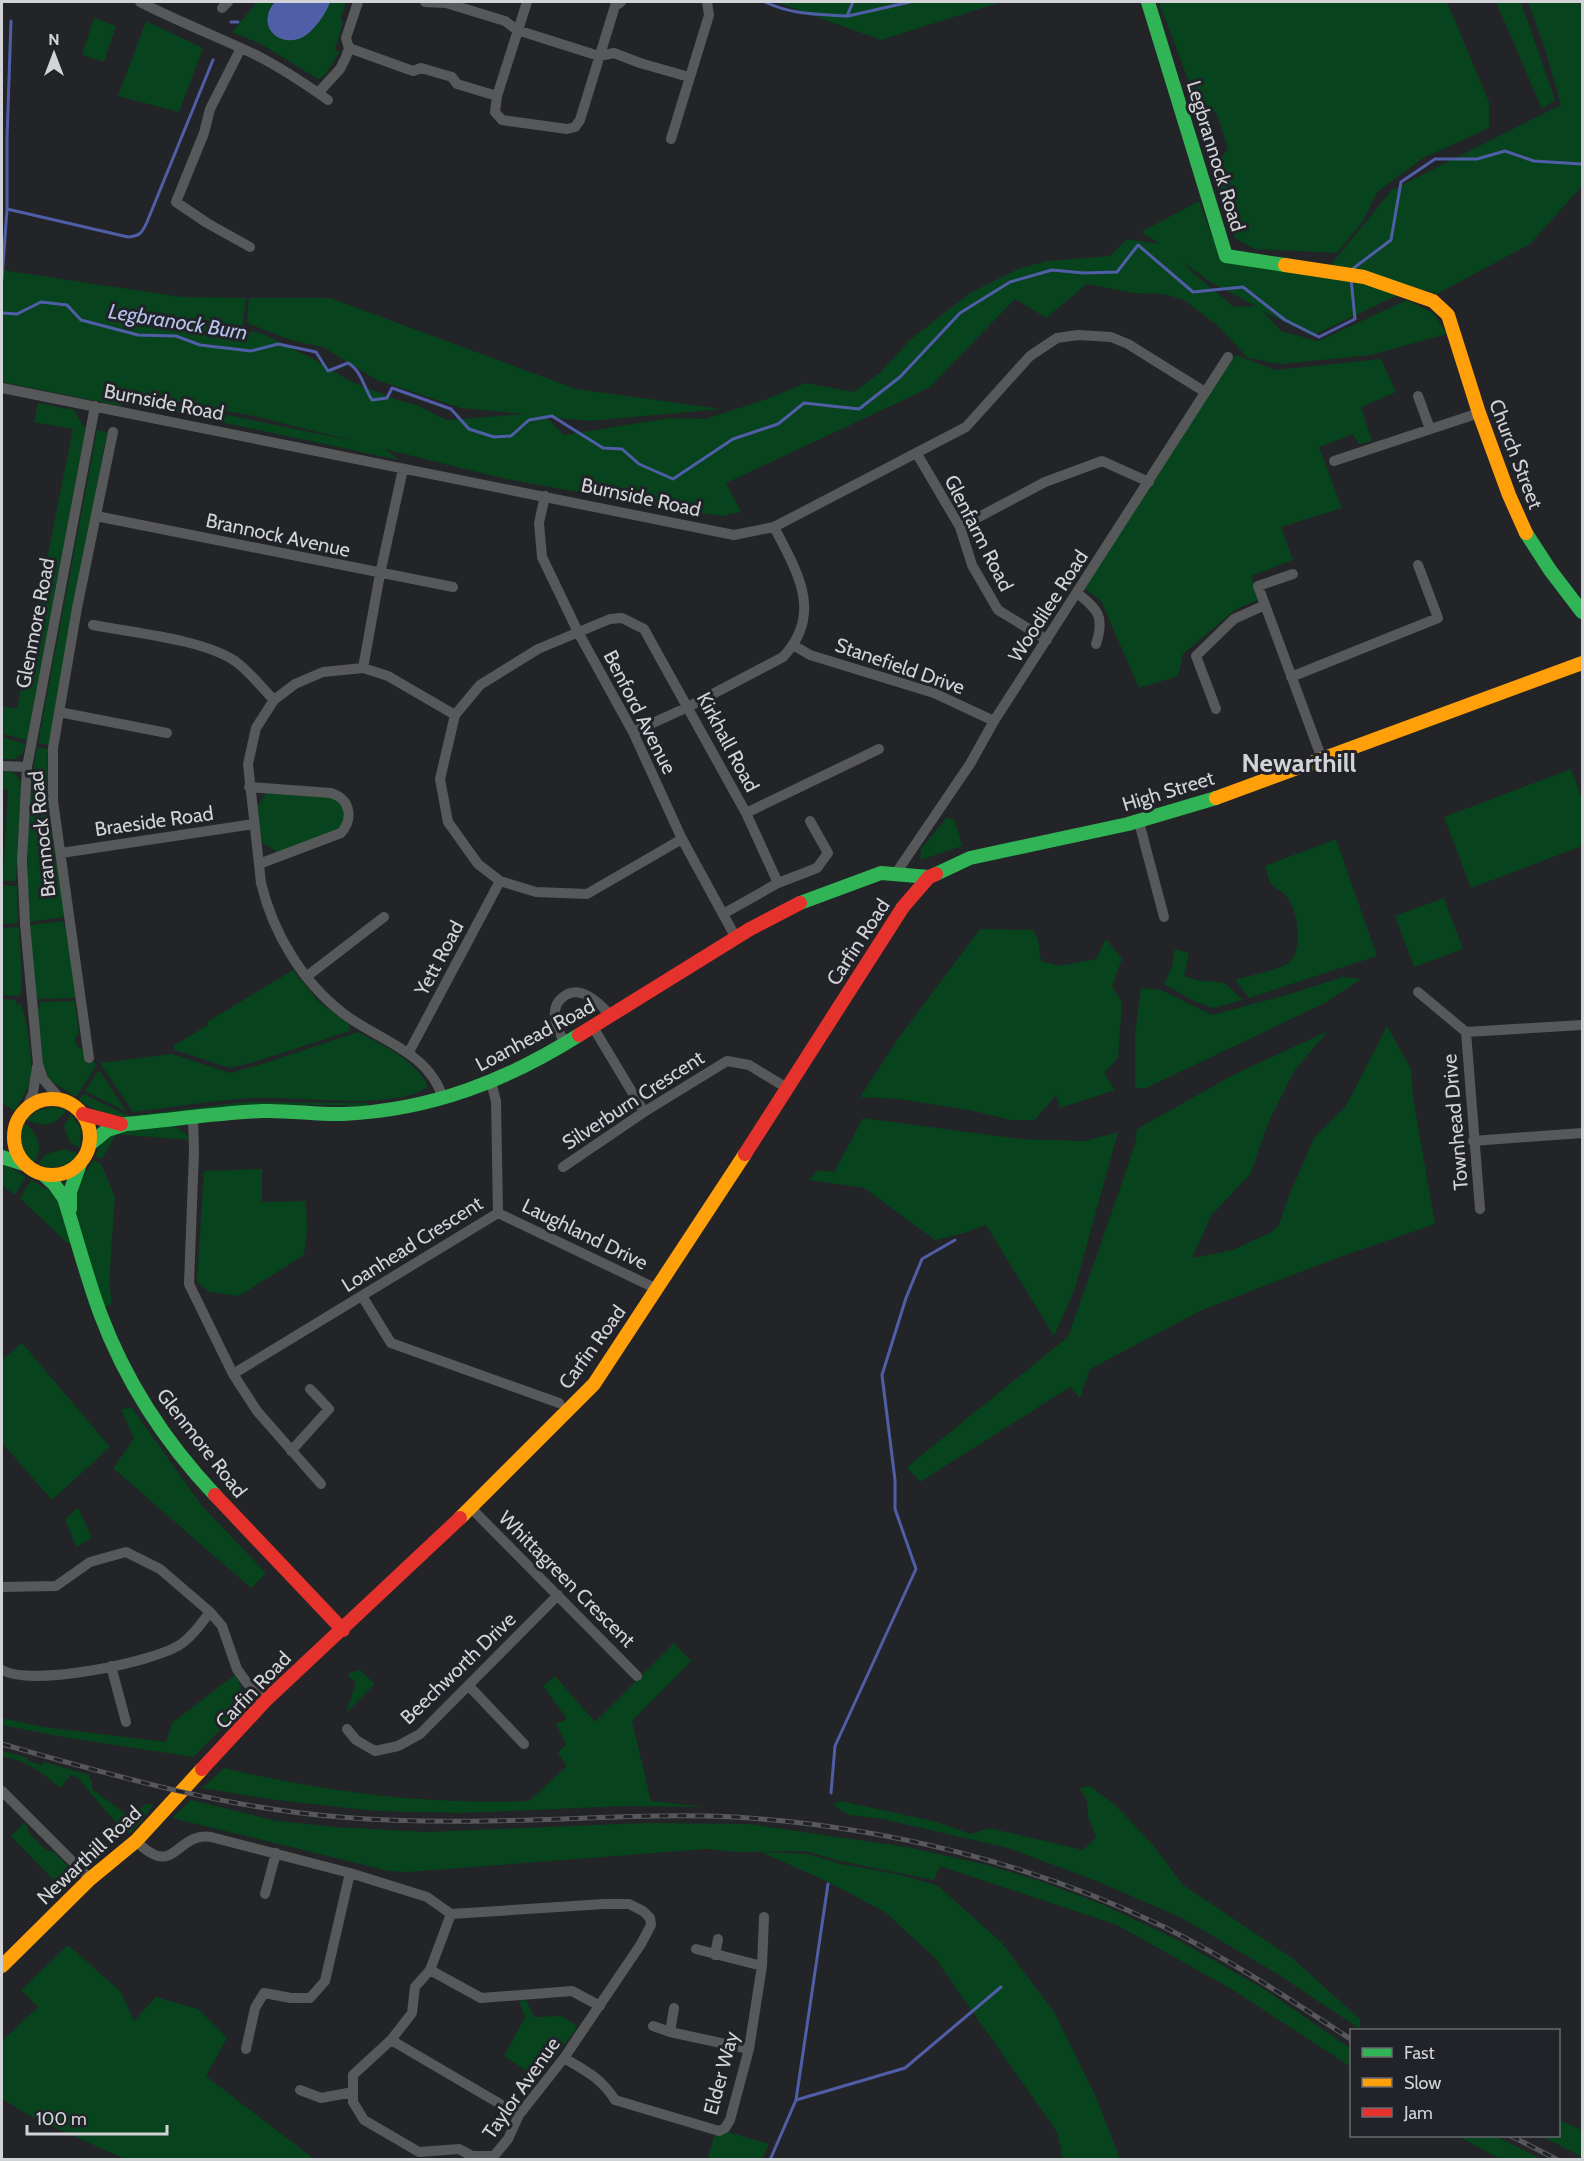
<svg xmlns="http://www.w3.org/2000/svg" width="1584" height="2161" font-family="Cabin,sans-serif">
<rect width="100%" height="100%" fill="#232427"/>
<path fill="#07431d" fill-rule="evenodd" d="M257,2H346L341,18L343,23L335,50L340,52L324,76L318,79L261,44L232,32Z
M776,2H1001L881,40Z
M1159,2H1447L1489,102V128L1423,158L1377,192L1363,221L1337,253L1255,249L1234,238L1214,170L1228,148L1216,112L1200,111Z
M1496,2H1521L1555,100L1542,109Z
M1528,2H1582V186L1530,244L1437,294L1414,287L1312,336L1263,311L1281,331L1318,341L1407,300L1433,313L1447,334L1371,355L1280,364L1248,358L1218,326L1184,300L1163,294L1133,293L1087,284L1046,318L1015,299L929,388L726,483L741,512L722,516L676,510L506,479L385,449L399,460L122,401L121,406L2,382V270L182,297L246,298L242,330L261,333L315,360L350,381L395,399L419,406L446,420L525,414L461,408L377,380L323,347L290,340L247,323L249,298H330L576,389L722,409L589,421L546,417L564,435L670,418L705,419L764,400L806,383L854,392L881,372L910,340L970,293L1018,269L1047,261L1110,256L1127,239L1160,244L1141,232L1199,201L1222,262L1323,274L1392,190L1561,105L1545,49ZM1181,260L1210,282L1256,306L1234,307L1193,273ZM116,391L254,416L358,442L116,392Z
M94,18L116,26L104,62L82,55Z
M146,21L203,48L179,112L118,96Z
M1236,355L1275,370L1381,359L1396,392L1361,407L1372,441L1359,444L1353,434L1319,447L1342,508L1281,527L1293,560L1251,576L1260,599L1235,610L1183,654L1178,676L1139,688L1101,601L1084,588L1211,388Z
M38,403L74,410L83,426L86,427L27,740L2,734V706L17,709L73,429L34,422Z
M97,430L107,432L49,745L38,743Z
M2,737L26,744L22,754L15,759H2Z
M37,747L48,749C45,806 57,862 65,917L29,922C27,863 26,804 37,747Z
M1571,769L1582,799V846L1471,888L1444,817Z
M2,770C12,771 18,773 21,784L16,881H3L8,789H2Z
M267,792L331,797C345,804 348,820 336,831L278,853L262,842L257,807Z
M947,817L955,821L962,846L920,860L921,849Z
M1336,839L1377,956L1249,998L1235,980C1251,975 1270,972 1285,965C1306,954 1298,910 1286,896C1282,891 1275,889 1271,884C1268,879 1267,871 1265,866Z
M3,885L17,886L18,923L2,924Z
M1444,898L1463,949L1414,967L1395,916Z
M63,921L64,926H67L77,997L75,998L35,999L29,925Z
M19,927L22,984L20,996L2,995V928Z
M980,929L1033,930L1038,939L1041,961L1060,966L1096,959L1106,939L1122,959L1112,986L1122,1003L1118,1058L1104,1073L1115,1090L1060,1108L1056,1095L1035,1120H1011L969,1110L898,1099L860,1097L898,1039Z
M1175,949L1189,953L1184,976L1197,980L1225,983L1243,1000L1213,1008L1194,1001L1164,984L1172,967Z
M293,970L318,1001L349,1024L350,1031L251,1063L230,1068L175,1050L173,1046L208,1025L207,1022Z
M1343,977L1361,979L1325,1003L1146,1088H1135V1033L1141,988L1161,990L1212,1015L1283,996Z
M2,999L16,1000L17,1005L21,1004L27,1026L31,1060V1074L29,1086L15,1111L2,1103Z
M75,1001L79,1033L75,1038L77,1046L85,1051L86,1063L94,1062L96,1066L76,1097L51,1081L44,1069L36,1007H40V1002Z
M1387,1026L1411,1069L1413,1097L1435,1224L1334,1259L1202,1310L1090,1369L1080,1398L1070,1387L920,1482L907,1467L1068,1337L1122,1183L1135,1144L1137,1129L1235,1074L1328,1031L1294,1071L1268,1123L1251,1173L1211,1216L1192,1258L1233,1250L1271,1232L1279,1225L1288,1198L1314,1138L1346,1106Z
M358,1032C383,1046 413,1058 427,1084V1087C398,1111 294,1096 255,1098C214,1100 173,1107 133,1112L100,1063L172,1054L230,1073L259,1065Z
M99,1070L127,1112L85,1091Z
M83,1094L129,1116L244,1102L367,1103V1106L258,1104L125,1119L98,1112L79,1100Z
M55,1107L66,1110C55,1127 44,1127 26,1120L38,1110Z
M71,1114L81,1129L80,1148C68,1143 67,1137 64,1126Z
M863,1118L1019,1139L1085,1141L1118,1132L1074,1291L1054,1336L986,1225L964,1233L935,1240L864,1188L809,1180L818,1170L834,1172Z
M24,1123C38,1132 44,1148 34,1163C22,1152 18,1138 24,1123Z
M175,1126L188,1136L189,1140L116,1134L102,1159L95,1156L103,1141L115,1132Z
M65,1149L78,1154C69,1167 52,1171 38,1164L46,1154Z
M93,1160L101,1164L115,1197L109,1283L112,1304L104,1307C97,1283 71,1220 75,1198C77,1184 87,1172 93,1160Z
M2,1163L26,1177L15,1195L2,1185Z
M262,1169V1202L306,1201L307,1229L304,1255L239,1296L209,1292L197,1281L204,1171Z
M31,1180L55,1194L72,1243H67L20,1198Z
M22,1343L110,1447L52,1500L2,1443V1360Z
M132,1408L202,1506L266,1573L251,1588L113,1468L134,1439L121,1409Z
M78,1508L92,1538L76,1547L65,1519Z
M674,1643L691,1661L632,1721L651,1801L707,1807L625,1806L461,1813L376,1811L275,1800L202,1788L224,1768C326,1792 425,1805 529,1801L567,1766L558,1753L566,1744L556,1724L567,1719L543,1686L555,1676L595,1722Z
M360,1670L375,1684L346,1713L356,1682L349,1677V1673Z
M236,1674L246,1701L238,1712L193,1757L63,1737L2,1725V1718L43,1727L166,1742L172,1723Z
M2,1751L28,1758V1761L42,1765L43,1762L90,1775L89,1779L92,1780V1789L131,1818L145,1804L153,1805L141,1822L130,1833L124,1832L77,1777L71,1775L60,1788C42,1772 26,1761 2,1756Z
M1090,1786L1115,1805L1153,1845L1183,1885L1292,1958L1360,2019V2029L1276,1973L1182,1918L1099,1882L1008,1848L883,1819L849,1815L833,1805L841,1801L937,1822L971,1834L989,1828L1083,1850L1096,1837L1088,1817L1087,1800L1079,1788Z
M191,1800L277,1821L336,1827L428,1832L643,1823L749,1824L907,1847L987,1865L1037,1880L1099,1903L1178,1940L1264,1989L1351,2049V2067L1233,1990L1117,1925L940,1866L934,1880L840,1861L806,1851L738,1852L706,1849L408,1872L389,1871L172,1818Z
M24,1823L28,1827V1832L47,1851H53L75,1873L76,1879L64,1891L11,1836Z
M761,1852L807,1854L841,1864L896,1874L937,1885L1001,1942L1054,2012L1096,2097L1120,2159H1063L1057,2132L935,1958L885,1912L824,1880Z
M68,1945L121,1992L134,2021L156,1997L198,2009L227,2038L206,2076L314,2159H125L32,2117L2,2099V2041L38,2007L21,1990Z
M526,2000L534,2017L561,2016L578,2026L539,2079L504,2056L525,2017L519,2001Z
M1559,2120L1582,2130V2157L1542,2136H1558Z
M725,2131L769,2144L762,2159L707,2160L715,2133Z
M1458,2136H1495L1541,2159H1500Z"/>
<path fill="#505ea7" d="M275,2H330C328,9 323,16 319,22C314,28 308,35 301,38C276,48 256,23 275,2Z"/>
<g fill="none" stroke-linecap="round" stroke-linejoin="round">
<path stroke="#505ea7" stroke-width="3" d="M765,2C793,15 816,14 847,16L853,2
M848,16L910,2
M231,22H238
M7,209L128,237C140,236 142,233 147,222L213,60
M1351,270L1391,240L1401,182L1435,159H1477L1505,151L1534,161L1581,164L1582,163
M2,279L7,209V138L11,21
M2,313L17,314L41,302L67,305L81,320L138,335L176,336L200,345L251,351L278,344L316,352L328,371L348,363C361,370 364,388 372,400L387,398L392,388L451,409L469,429L494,437L511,436L529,420L552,416L603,448L622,449L639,464L673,479L733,439L778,424L804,403L859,409L900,377L960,313L1010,282L1052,270L1084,273L1117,272L1138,245L1193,292L1243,287L1285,320L1319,337L1355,319L1351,279
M831,1793L835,1746L916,1569L895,1509V1480L882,1375L906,1298L922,1259L955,1240
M796,2100L905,2068L1001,1987
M770,2160L796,2100L828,1884"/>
<path stroke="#57585a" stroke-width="10" d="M140,2C177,21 216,36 254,54C280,67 304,83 328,100
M425,2L446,3L505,21L517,30L599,56L614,53L640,63L689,77
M527,2L497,96L495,112L502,120L567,129L575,127L580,120L615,6L621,2
M222,8L228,2
M241,48L210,109L204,133L176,202L207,223L250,247
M349,48L413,71L421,68L452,77L457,84L497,96
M318,93L340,69L346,57L349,48L346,38L358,2
M671,139L709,15L707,2
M2,388L734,535L774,527L966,427L1030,356L1057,338L1078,335L1111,337L1128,344L1205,392
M1418,396L1430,429
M917,454L960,527L972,565L998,610L1047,640
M1334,461L1479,413
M545,496L539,523L542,557L578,632L633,732L682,839L736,938
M96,516L453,587
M960,527L1045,482L1102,461L1149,482
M1293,574L1258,586L1322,759
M1077,593C1098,609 1105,617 1096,644
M93,625C133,633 202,639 235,661C249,671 262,688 274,700
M795,646L810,655L934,693L994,721
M363,668L380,574L403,469
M1291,677L1438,618L1418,565
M1216,709L1196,656L1234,619L1265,605
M59,712L167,733
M633,732L688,707L783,657C824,614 797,571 774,527
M2,766L27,767
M249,787L331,793C350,799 354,818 341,833L259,864
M746,813L879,749
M1139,822L1164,917
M682,839L587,894L536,892L500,881L478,864L448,822L440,779L455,715L480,685L538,649L610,619L622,618L644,629L746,813L778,883L723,914
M61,853L254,824
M896,873L970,764L994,721L1228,357
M778,883L817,868L828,853L810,821
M306,977L384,917
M1418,992L1466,1032L1582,1025
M593,1027L644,1112
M1466,1032L1480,1209
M565,1044C558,1030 547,1009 563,997C569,992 574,991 581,993C592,996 603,1007 611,1016
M409,1052L500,881
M89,1058L53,801V748L77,608L113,432
M443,1099C430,1052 378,1040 344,1014C302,982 273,933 261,883L248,764L256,728L274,700L295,684L323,672L363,668L388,676L455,715
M61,1100L43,1079L38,1064L25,924L22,860L27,767L95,406
M26,1109L33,1093L37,1067
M193,1117L194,1151L189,1284L233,1374L257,1411L321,1484
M1473,1141L1582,1133
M563,1167L644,1112L727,1061L749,1065L787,1088
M498,1213L657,1289
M362,1296L391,1343L559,1403
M233,1374L498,1213L496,1101L491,1082
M291,1451L329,1409L310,1389
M471,1508L637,1676
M2,1587L56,1586L90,1562L126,1552L160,1569L210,1612L222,1626L237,1669L247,1683L265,1701
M111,1666L126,1722
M2,1670C32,1687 148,1663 178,1646C190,1639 201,1624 210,1612
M469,1686L524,1744
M347,1729L356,1740L375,1751L398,1746L420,1734L558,1595
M2,1791L90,1879
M136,1841C141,1846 148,1852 155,1855C176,1864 183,1832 211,1837L350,1873L427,1897L451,1914L604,1904H629L643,1911L650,1918L651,1925L641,1944L564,2058L519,2115L508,2139L494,2156H472L459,2149L419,2152L364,2120L353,2102V2075L391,2040L412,2013L415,1987L430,1970L451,1914
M265,1894L276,1853
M696,1949L762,1966
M715,1955L718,1939
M430,1970L481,1998L572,1991L600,2006
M653,2026L670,2032L749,2049
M670,2032L674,2008
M391,2040L519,2115
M246,2049L255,2008L264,1993L291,1998H310L325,1981L350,1873
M564,2058C586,2071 601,2078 615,2100L719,2131L725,2128L730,2120L749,2049L762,1966L764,1917
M300,2090L321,2098L353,2092"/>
<path stroke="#30b455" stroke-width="14" d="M1148,2L1226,256L1285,265
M1526,533L1550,570L1582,612
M936,874L970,858L1128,824L1216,798
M800,903L881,873L929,877
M89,1145L107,1130L126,1124C171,1120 217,1113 262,1111C290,1110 317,1115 344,1114C431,1110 506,1081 579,1035
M2,1157L24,1164
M44,1175L54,1184L64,1198C76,1236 86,1275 100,1313C125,1380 166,1443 215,1495
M70,1209V1192L80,1164"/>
<path stroke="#ff9f0a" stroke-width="14" d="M1285,265L1364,277L1433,301L1448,315L1479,413L1509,495L1526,533
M1216,798L1582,663
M14 1137a38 38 0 1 1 76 0a38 38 0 1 1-76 0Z
M460,1518L594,1384L745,1154
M2,1966L90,1879L136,1841L202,1769"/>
<path stroke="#e5322d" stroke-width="14" d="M579,1035L750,929L800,903
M83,1114L121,1124
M745,1154L903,907L929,877L936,874
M215,1495L343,1630
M202,1769L265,1701L460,1518"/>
<g stroke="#58585a" stroke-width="5">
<path id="rail" d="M2,1744C112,1775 224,1808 340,1817C389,1821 438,1822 488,1821C570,1820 653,1813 735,1817C881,1826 1033,1863 1164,1927C1229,1959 1291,2000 1352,2040
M1511,2136L1558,2160"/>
</g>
<use href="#rail" stroke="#212329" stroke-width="3" stroke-dasharray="9" stroke-linecap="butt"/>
</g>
<g text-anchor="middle" stroke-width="6" stroke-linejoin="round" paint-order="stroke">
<g font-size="20" fill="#d2d3d7" stroke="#212329">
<text transform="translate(1216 156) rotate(73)" y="7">Legbrannock Road</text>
<text transform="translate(164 402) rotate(11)" y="7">Burnside Road</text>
<text transform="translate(1516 454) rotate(69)" y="7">Church Street</text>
<text transform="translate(641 497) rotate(12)" y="7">Burnside Road</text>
<text transform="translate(979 533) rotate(63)" y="7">Glenfarm Road</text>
<text transform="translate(278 535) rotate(12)" y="7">Brannock Avenue</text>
<text transform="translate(1048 606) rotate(-57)" y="7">Woodilee Road</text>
<text transform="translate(35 623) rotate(-79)" y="7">Glenmore Road</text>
<text transform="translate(900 666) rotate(19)" y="7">Stanefield Drive</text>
<text transform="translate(640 712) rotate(63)" y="7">Benford Avenue</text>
<text transform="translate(728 742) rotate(62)" y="7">Kirkhall Road</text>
<text transform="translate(1168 791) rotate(-17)" y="7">High Street</text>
<text transform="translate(154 821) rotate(-8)" y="7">Braeside Road</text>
<text transform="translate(42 834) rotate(-96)" y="7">Brannock Road</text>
<text transform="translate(858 942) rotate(-57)" y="7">Carfin Road</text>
<text transform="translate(439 958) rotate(-62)" y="7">Yett Road</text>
<text transform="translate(535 1035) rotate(-28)" y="7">Loanhead Road</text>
<text transform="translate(633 1100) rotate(-33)" y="7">Silverburn Crescent</text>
<text transform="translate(1455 1122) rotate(-95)" y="7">Townhead Drive</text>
<text transform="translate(585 1234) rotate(26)" y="7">Laughland Drive</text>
<text transform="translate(412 1244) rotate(-32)" y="7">Loanhead Crescent</text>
<text transform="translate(592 1347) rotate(-54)" y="7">Carfin Road</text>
<text transform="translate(202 1443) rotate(52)" y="7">Glenmore Road</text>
<text transform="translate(567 1579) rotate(45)" y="7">Whittagreen Crescent</text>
<text transform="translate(458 1668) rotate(-44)" y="7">Beechworth Drive</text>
<text transform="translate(253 1690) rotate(-46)" y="7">Carfin Road</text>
<text transform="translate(89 1855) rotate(-43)" y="7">Newarthill Road</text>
<text transform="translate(721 2073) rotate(-75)" y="7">Elder Way</text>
<text transform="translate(521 2088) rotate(-55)" y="7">Taylor Avenue</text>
</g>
<g font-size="21" font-style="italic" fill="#b5c1ec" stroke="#212329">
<text transform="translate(178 322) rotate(9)" y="7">Legbranock Burn</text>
</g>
<g font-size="26" font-weight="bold" fill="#d2d3d7" stroke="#212329">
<text x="1299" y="772">Newarthill</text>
</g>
</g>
<rect width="1584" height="2161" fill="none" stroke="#d2d3d7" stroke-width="6"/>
<rect x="1350" y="2029" width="210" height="108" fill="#212329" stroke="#68696f" stroke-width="1.5"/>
<rect x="1362" y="2048" width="30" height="9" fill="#30b455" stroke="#68696f" stroke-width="1.5"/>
<text x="1404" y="2059" font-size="18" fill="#d2d3d7">Fast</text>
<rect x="1362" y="2078" width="30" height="9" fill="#ff9f0a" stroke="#68696f" stroke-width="1.5"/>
<text x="1404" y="2089" font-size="18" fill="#d2d3d7">Slow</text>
<rect x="1362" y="2108" width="30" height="9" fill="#e5322d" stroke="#68696f" stroke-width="1.5"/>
<text x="1404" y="2119" font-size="18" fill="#d2d3d7">Jam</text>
<g transform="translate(54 54)" stroke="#212329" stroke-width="4.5" paint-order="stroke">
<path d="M0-4.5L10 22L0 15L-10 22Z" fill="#d2d3d7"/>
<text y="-9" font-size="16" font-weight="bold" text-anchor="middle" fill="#d2d3d7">N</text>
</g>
<path d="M27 2125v9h140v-9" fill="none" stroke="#d2d3d7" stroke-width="3"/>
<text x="36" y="2125" font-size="18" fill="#d2d3d7" stroke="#212329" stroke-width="4.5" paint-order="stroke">100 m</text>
</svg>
